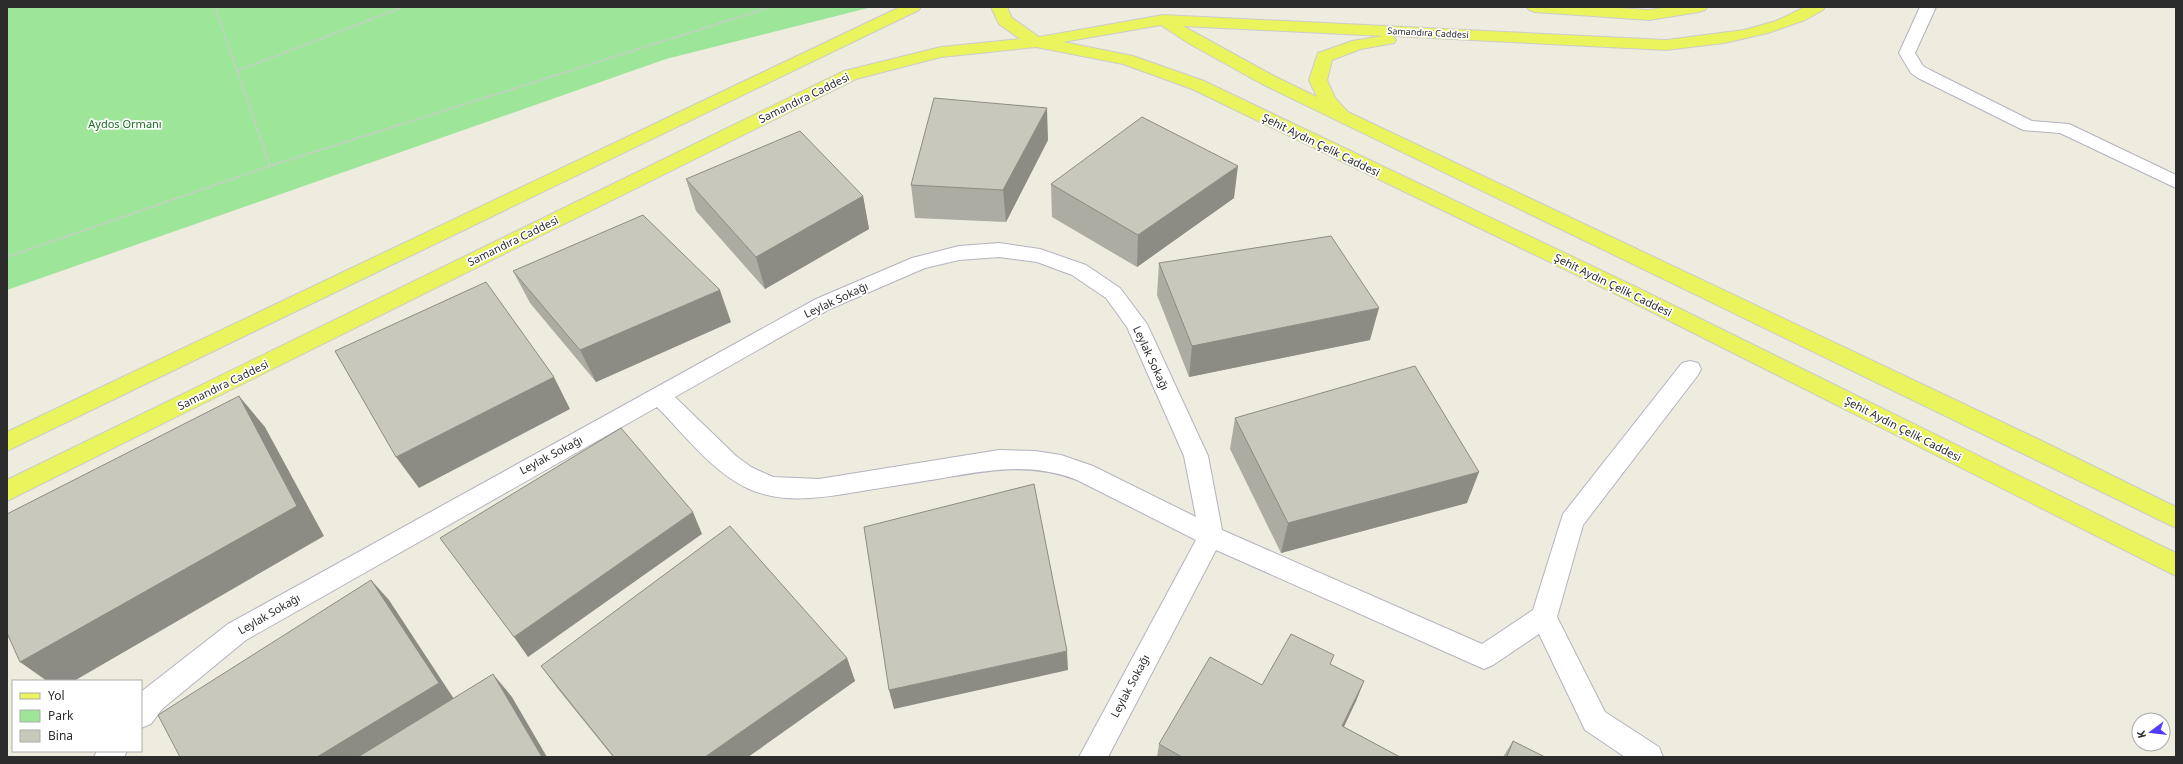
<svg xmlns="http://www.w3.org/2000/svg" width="2183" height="764" font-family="'Noto Sans',sans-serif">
<rect width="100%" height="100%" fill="#eeecde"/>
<path fill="#9ce599" d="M7,7H872L666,59L7,290Z"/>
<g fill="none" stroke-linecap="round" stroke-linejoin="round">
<g stroke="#b3b2c0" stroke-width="2">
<path id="minor" d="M1920,7H1936L1915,53L1923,66L1930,70L2032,121L2069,124L2176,175V188L2060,133L2023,130L1918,78L1911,73L1899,53Z
M999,243L1040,249L1086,265L1120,288L1147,324L1208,456L1222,530L1482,644L1533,610L1563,514L1682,363L1690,361L1698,363L1701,369L1698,375L1583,525L1557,617L1605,712L1659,747L1663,757H1625L1585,730L1539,634L1493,665L1484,669L1216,550L1108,757H1079L1196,540L1077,480C1031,462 990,470 943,478C914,483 885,487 856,492C820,498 784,504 749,489C712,472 685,435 657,407L246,640L162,709L151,724L141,728L142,691L228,624L816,299L912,258L959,246ZM999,257L1037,262L1072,275L1106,298L1127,327L1184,456L1196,517L1093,466L1061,455L1035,451L999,450L819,479L773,477L751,467L736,456L675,397L830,309L925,268L959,260Z
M97,751H127L124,757H94Z"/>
</g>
<g stroke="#ccc" stroke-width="2">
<path id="major" d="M900,7H921L919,10L7,451V432Z
M991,7H1007L1012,18L1039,37L1163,15L1666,40L1744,30L1776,21L1805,7H1825L1823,10L1805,20L1768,33L1724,43L1666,50L1393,36L1396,40L1394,43L1361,49L1332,60L1327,80L1335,98L1348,112L2040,440L2176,507V528L1262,84L1188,43L1161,25L1063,42L1133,56L1204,81L1634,286L2176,553V576L1620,296L1192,89L1123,64L1036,47L941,57L856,79L7,501V480L844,71L941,47L1020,39L999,24ZM1183,26L1383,36L1352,41L1318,53L1309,80L1317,97L1274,76Z
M1527,7H1603L1649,10L1669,7H1707L1705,10L1699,12L1649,20L1535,12L1529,10Z"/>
</g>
<path stroke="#ccc" stroke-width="2" stroke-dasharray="2.5 1.5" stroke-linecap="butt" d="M215,7L270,166
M237,71L403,7
M7,257L270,166L771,7"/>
<use href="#minor" fill="#fff" fill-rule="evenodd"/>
<use href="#major" fill="#eaf45c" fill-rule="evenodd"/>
</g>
<path fill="#adaca3" d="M1048,140L1006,222L915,218L911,185Z
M686,179L863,196L869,229L765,289L696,211Z
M1051,184L1234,198L1137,267L1052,217Z
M1159,263L1370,340L1189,377L1157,295Z
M513,271L731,322L596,382L530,303Z
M1235,418L1467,503L1281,553L1230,449Z
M847,658L855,681L748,757H613L558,689L541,666Z
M1331,665L1364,681L1356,701L1344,727L1400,757H1157L1159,744L1262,685Z
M1513,741L1545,757H1503Z"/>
<path fill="#8d8c84" d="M1047,108L1048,140L1006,222L1003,190Z
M1238,166L1234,198L1137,267L1138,235Z
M863,196L869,229L765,289L756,257Z
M720,290L731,322L596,382L580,350Z
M1379,308L1370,340L1189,377L1192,346Z
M554,377L570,409L419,488L396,457Z
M239,396L265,427L324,536L74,681H47L20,662Z
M1479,472L1467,503L1281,553L1288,523Z
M693,512L702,534L528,657L514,637Z
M371,580L389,600L456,702L367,757H317Z
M1067,651L1068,670L894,709L889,690Z
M847,658L855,681L748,757H705Z
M493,674L512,697L547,757H542Z
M1364,681L1356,701L1335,745L1342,726Z"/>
<path fill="#c9c8bd" stroke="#8d8c84" d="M934,98L1047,108L1003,190L911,185Z
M1142,117L1238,166L1138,235L1051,184Z
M800,131L863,196L756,257L686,179Z
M643,215L720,290L580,350L513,271Z
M1331,236L1379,308L1192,346L1159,263Z
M486,282L554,377L396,457L335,351Z
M1415,366L1479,472L1288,523L1235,418Z
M239,396L297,506L20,662L7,633V514Z
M621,428L693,512L514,637L440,538Z
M1034,484L1067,651L889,690L864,527Z
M730,526L847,658L705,757H614L541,666Z
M371,580L439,683L317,757H180L158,715Z
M1291,634L1334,655L1330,664L1364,681L1342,726L1400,757H1182L1159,744L1210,657L1262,685Z
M493,674L542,757H358Z
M1513,741L1545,757H1507Z"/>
<g text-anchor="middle" stroke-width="3.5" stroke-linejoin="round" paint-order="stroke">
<g font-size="9" fill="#2c2c2c" stroke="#fff">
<text transform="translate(1428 33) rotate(3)" y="3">Samandıra Caddesi</text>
</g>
<g font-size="11" fill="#2c2c2c" stroke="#fff">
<text transform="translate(804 98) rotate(-26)" y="4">Samandıra Caddesi</text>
<text transform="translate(1321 145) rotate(26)" y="4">Şehit Aydın Çelik Caddesi</text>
<text transform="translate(513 241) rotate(-26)" y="4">Samandıra Caddesi</text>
<text transform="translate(1613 285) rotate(26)" y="4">Şehit Aydın Çelik Caddesi</text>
<text transform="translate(836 300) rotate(-25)" y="4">Leylak Sokağı</text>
<text transform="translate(1151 358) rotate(65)" y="4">Leylak Sokağı</text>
<text transform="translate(223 385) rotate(-26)" y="4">Samandıra Caddesi</text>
<text transform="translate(1903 429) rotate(27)" y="4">Şehit Aydın Çelik Caddesi</text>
<text transform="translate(551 455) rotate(-28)" y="4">Leylak Sokağı</text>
<text transform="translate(269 614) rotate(-30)" y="4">Leylak Sokağı</text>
<text transform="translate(1130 686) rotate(-62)" y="4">Leylak Sokağı</text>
</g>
<g font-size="11" fill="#196c21" stroke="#fff">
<text x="125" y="128">Aydos Ormanı</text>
</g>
</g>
<rect width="2183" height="764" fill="none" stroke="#2c2c2c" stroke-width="16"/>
<rect x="12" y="680" width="130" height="72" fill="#ffffff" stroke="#ababab"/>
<rect x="20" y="693" width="20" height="6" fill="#eaf45c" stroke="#ababab"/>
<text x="48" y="700" font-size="12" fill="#2c2c2c">Yol</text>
<rect x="20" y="710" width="20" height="12" fill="#9ce599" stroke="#ababab"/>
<text x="48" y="720" font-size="12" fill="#2c2c2c">Park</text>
<rect x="20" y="730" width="20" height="12" fill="#c9c8bd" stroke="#ababab"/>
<text x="48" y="740" font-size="12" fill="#2c2c2c">Bina</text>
<g transform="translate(2151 732) rotate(255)"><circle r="19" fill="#ffffff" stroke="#ababab"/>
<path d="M0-3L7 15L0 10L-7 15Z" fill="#513bfe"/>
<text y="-6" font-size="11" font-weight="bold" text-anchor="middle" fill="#2c2c2c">K</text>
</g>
</svg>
